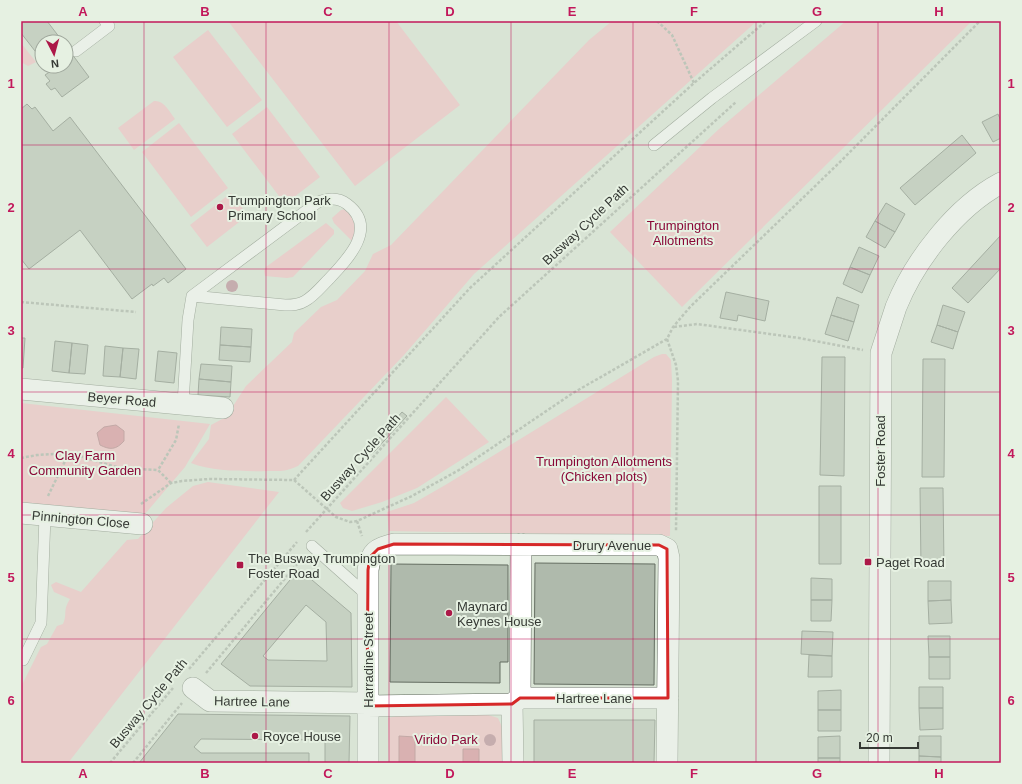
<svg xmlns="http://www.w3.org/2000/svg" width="1022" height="784" font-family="Arial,sans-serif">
<rect width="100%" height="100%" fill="#d9e4d5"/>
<path fill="#fab5bf" d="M228,21H396L460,105L355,186Z
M612,21H757L474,274L404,355L298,466C293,468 286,471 280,471C254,471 216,473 191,463L209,439L211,425L226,417L246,386L292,342L294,333L321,307L337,300L365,271L373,254L391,245L589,40Z
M846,21H972L682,307L610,232L719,129Z
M208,30L262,100L227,127L173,57Z
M21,43L36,62L28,66L21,62Z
M154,101C164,100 169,111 175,119L134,150L118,128Z
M267,107L320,177L285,204L232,134Z
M179,123L228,188L191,217L142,152Z
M231,193C237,201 247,209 243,219L207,247L190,225Z
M346,209C354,219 359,230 352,241L334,223L332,218L341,210Z
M326,223L334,230V234L293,277L287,278L265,276L264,271L266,267Z
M662,354H666L671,360L672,381L670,536L389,531L387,512L414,503L447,484L654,357Z
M446,397L489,442L417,488L382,502L352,511L343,508L340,503Z
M21,403L210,424L185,467L139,521L21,509Z
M208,482L279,492L68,763H21V687L41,647L47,644L57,626L63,624C68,613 62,612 70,599L54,592L51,585L56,582L81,592L127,540L138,539L166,508L193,486Z
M485,714L498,718L503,729V763H389L388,718L400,715Z"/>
<path fill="#da7486" stroke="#a8626d" d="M116,425L124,431V441C116,450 110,450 100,445L97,433L104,427Z
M399,736L415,737V763H399Z
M463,749H479V763H463Z"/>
<path fill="#afbaac" stroke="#656e62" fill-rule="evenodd" d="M21,21H47L63,42H42V60L21,33Z
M66,46L89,77L62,97L55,88L51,90L46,84L50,81L45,75L54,69L52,66H66Z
M27,104L32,109L35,107L53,131L70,117L186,269L168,283L164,278L153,286L152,284L132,299L80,230L29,269L21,259V109Z
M998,114L1001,121V138L993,142L982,122Z
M962,135L976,153L915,205L900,188Z
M886,203L905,214L895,232L875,221Z
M875,221L895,232L885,248L866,237Z
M1001,235V268L968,303L952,288Z
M859,247L879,256L870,275L850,267Z
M850,267L870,275L862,293L843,284Z
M726,292L769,301L765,321L738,315L737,321L720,318Z
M837,297L859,305L854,322L831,315Z
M943,305L965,312L958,332L937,325Z
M831,315L854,322L848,341L825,334Z
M937,325L958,332L953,349L931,342Z
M221,327L252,329L251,347L220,345Z
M21,338H25L23,368H21Z
M55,341L72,343L69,373L52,371Z
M72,343L88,345L85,374L69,373Z
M220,345L251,347L250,362L219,360Z
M105,346L123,348L120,377L103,376Z
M123,348L139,349L136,379L120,377Z
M158,351L177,353L174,383L155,381Z
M822,357H845L844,476L820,475Z
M923,359H945L944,477H922Z
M201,364L232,366L231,382L199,379Z
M199,379L231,382L230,397L198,395Z
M402,412L407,416L373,453L369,450Z
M819,486H841V564H819Z
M920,488H943L944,567H921Z
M535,563L655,564L654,685L534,684Z
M391,564L508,565V662H500V683L390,682Z
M299,569L351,613L352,687L250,686L221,664ZM306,605L326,622L327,661L268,660L263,656Z
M811,578L832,579V600H811Z
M928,581H951V600L928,601Z
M811,600H832L831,621H811Z
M951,600L952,623L929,624L928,601Z
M802,631L833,632L832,656L801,654Z
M928,636H950V657H929Z
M809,655L832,656V677H808Z
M929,657H950V679H929Z
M919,687H943V708H919Z
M841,690V710H818V691Z
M919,708H943V729L920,730Z
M818,710H841V731H818Z
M178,714L350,716L349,763H325V740L201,739L194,747L201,753H309V763H139Z
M534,720H655L654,763H534Z
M840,736V758H818V737Z
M919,736H941V757L919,756Z
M919,756L941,757V763H919Z
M818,758H840V763H818Z"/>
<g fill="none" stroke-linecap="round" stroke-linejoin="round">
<g stroke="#616b5e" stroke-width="12">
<path id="service" d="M76,51L109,26L105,21
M654,145L712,98L816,21
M183,404L188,320L192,296L318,202C328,198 338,197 347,204C379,228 347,260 328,280C321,287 314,296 305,301C299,305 292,305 285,305L192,296
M312,546L368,596
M23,660L41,623L45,516"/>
</g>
<g stroke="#616b5e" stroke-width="22">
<path id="minor" d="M21,389L223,408
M21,513L142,524
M193,688L210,701L367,703
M520,698H668
M367,706L512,704
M368,763V570C371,550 377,549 394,544L659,545L667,549L669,558L667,763
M513,763L512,704L520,698L521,544
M879,763L881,353C886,338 891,322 896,307C915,260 956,207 1001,183"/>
</g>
<path stroke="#9aa297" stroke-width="2.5" stroke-dasharray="3 2" stroke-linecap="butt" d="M657,21L672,35L694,83
M21,267L22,266
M21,302L136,312
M674,327L697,324L799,338L863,350
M667,339L676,365L678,381L676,531
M21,458L37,455L69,453L120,468L158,470
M294,480L470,288L694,83L766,21
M171,483L158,470L176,440L179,424
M48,496L69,453
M141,504L171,483L182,481L209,479L294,480L336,517L350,522L357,521L412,496L459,470L573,393L667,339L673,327L690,307L840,162L980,21
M357,521L362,536
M306,532L499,317L736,102
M189,669L297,542
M206,673L303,557
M110,763L173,688
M133,763L182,703"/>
<use href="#service" stroke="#fff" stroke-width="11"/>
<use href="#minor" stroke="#fff" stroke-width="21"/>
</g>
<g fill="#ae6b7e">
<circle cx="232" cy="286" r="6"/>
<circle cx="490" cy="740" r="6"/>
</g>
<path d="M0 0H1022V784H0ZM394,544L659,545L667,549L668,698H520L512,704L367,706L368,570L370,557L378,549Z" fill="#d9e4d5" fill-opacity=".55" fill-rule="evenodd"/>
<path fill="none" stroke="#d62828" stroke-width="3" stroke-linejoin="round" d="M394,544L659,545L667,549L668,698H520L512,704L367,706L368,570L370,557L378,549Z"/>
<path fill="none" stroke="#c2185b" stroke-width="1" stroke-opacity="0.55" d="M144,21V763M266,21V763M389,21V763M511,21V763M633,21V763M756,21V763M878,21V763M21,145H1001M21,269H1001M21,392H1001M21,515H1001M21,639H1001"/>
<g fill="#ac1848" stroke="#e6f1e2" stroke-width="1.5">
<circle cx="220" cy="207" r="4"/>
<rect x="864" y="558" width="8" height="8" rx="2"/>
<rect x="236" y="561" width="8" height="8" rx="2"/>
<circle cx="449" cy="613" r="4"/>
<circle cx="255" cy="736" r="4"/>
</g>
<g text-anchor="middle" stroke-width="4" stroke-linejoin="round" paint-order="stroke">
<g font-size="13" fill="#353934" stroke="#e6f1e2" text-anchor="start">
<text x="228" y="205">Trumpington Park<tspan x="228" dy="15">Primary School</tspan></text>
<text x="248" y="563">The Busway Trumpington<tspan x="248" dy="15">Foster Road</tspan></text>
<text x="876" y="567">Paget Road</text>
<text x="457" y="611">Maynard<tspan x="457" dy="15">Keynes House</tspan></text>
<text x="263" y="741">Royce House</text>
</g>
<g font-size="13" fill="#353934" stroke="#e6f1e2">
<text transform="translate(585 224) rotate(-43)" y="5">Busway Cycle Path</text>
<text transform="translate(122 399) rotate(5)" y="5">Beyer Road</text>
<text transform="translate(880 451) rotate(-90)" y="5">Foster Road</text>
<text transform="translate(360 457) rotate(-48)" y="5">Busway Cycle Path</text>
<text transform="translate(81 519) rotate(5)" y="5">Pinnington Close</text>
<text x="612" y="550">Drury Avenue</text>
<text transform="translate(368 660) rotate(-90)" y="5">Harradine Street</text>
<text x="594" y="703">Hartree Lane</text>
<text transform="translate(252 701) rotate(1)" y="5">Hartree Lane</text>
<text transform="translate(148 703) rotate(-50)" y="5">Busway Cycle Path</text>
</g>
<g font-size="13" fill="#8a0837" stroke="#e6f1e2">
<text x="683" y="230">Trumpington<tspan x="683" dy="15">Allotments</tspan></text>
<text x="85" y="460">Clay Farm<tspan x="85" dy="15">Community Garden</tspan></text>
<text x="604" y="466">Trumpington Allotments<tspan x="604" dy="15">(Chicken plots)</tspan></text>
<text x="446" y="744">Virido Park</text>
</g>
</g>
<rect width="1022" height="784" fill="none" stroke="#e6f1e2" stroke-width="44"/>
<g transform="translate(54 54) rotate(174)"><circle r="19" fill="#e6f1e2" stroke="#9fa79c"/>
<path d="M0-3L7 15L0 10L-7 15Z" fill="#ac1848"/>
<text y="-6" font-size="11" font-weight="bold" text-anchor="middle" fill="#353934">N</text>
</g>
<path d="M860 742v6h58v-6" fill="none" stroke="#353934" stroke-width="2"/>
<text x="866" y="742" font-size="12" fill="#353934" stroke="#e6f1e2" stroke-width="3" paint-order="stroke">20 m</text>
<rect x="22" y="22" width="978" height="740" fill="none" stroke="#c2185b" stroke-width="1.5"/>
<g font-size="13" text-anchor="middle" font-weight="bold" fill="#c2185b">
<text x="83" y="16">A</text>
<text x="205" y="16">B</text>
<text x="328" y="16">C</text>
<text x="450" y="16">D</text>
<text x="572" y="16">E</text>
<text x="694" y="16">F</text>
<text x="817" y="16">G</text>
<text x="939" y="16">H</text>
<text x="11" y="88">1</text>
<text x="1011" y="88">1</text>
<text x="11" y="212">2</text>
<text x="1011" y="212">2</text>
<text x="11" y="335">3</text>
<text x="1011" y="335">3</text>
<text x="11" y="458">4</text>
<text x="1011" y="458">4</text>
<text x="11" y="582">5</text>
<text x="1011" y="582">5</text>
<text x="11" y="705">6</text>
<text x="1011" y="705">6</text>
<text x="83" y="778">A</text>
<text x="205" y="778">B</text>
<text x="328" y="778">C</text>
<text x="450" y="778">D</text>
<text x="572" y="778">E</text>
<text x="694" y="778">F</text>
<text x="817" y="778">G</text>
<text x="939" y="778">H</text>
</g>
</svg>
